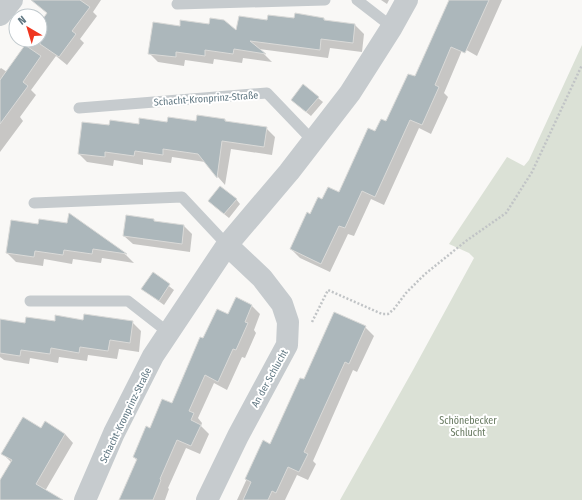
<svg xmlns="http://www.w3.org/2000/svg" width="582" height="500" font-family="'Fira Sans Condensed',sans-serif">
<rect width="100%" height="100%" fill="#f9f8f6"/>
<path fill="#dbe1d6" d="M582,45V500H340L413,370L474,258L469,253L449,244L507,157L524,166L529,160Z"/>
<path fill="#0003" d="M53,0H101L93,12L97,16L80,39L84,43L67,65L56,56L31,90L36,95L20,117L23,121L0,152V69L1,68L7,72L29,40H40V25L48,13Z
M381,0H389L387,4Z
M451,0H502L477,56L463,48L444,93L448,97L431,134L419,128L384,205L371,199L354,236L348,234L330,272L300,258L291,249L311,215L323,200L340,193L376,132L386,122L415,78Z
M324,19L327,22L355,25L364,34L362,52L330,48L328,58L259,49L272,62L243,58L242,63L214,59L213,64L185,60L184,66L158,62L149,53L180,27L237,32L268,21Z
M303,86L323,102L311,116L296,104Z
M225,120L228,123L266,128L275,137L272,155L231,149L225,185L205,162L172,157L171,163L143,159V165L114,160L113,166L87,162L79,154L110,126Z
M236,199L240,204L229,218L214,206Z
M69,215L126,255L134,263L102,258L101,263L73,259L72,264L44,259L43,266L16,262L7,253L39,225L68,224Z
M153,220L156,222L184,226L192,234L190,252L133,244L124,236Z
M153,274L174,290L164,305L142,289Z
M252,306L260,314L254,330L256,333L245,358L242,357L227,390L214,383L198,418L202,423L201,426L209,434L200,454L186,448L168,488L169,489L165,500H120L137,461L134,457L150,429L172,404L204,340L229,316Z
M0,320L26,324L84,321L132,322L141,331L139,352L119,349L117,359L88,355L87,361L59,357L58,363L30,358L29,364L4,360L0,357Z
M365,327L374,336L357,372L353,370L313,461L316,464L308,480L297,475L285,500H237L264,442L271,445L304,380Z
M42,429L65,434L73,443L45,491L52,500H0V482L12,463L3,454Z"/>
<path fill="#acb7bb" stroke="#dadad8" d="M31,0H80L90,7L72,31L76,34L59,57L40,44V23L47,13Z
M449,0H489L465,53L451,47L435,85L439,87L422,125L410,120L375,197L362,191L345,228L339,226L321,264L290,249L307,212L310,214L318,197L322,199L328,187L339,192L368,128L375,131L381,119L386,121L408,74L415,76Z
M295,13L324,18V20L355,24L353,43L321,39L320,50L250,41L266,54L234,49L233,54L205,50V56L176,52V57L148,54L153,22L180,26V20L209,24L210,18L224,20L236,30L239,16L267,20L268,15L294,18Z
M25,45L41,56L23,82L28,86L0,124V80Z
M303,84L319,97L306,112L291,100Z
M197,115L225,119V121L267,127L264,147L222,141L217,178L198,154L163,149V155L135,151L134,156L105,152V157L78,154L82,122L109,125L110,120L139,124V118L167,122L168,117L196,121Z
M220,186L237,199L224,214L208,201Z
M69,213L127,254L93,249L92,254L64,250L63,255L35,251L34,257L6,253L11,220L38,224L39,219L67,223Z
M126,215L154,219V221L184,225L182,244L123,236Z
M153,272L170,284L159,301L141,289Z
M236,297L252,305L245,322L248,323L236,350L233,349L218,382L205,375L189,411L194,413L191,420L201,425L191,446L177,440L160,479L161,480L153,500H119L137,459L133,457L146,426L150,428L162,399L172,403L200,337L203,338L217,309L228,314Z
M334,312L366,326L349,364L345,362L304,452L308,454L299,472L288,467L276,493L272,491L268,500H243L251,482L245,479L263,440L270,444L300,378L304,379Z
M84,314L133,321L130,343L110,340L108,351L80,347L79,353L51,348L50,354L21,350L20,356L0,353V319L25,323L26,317L55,321V315L83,320Z
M23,417L41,428L45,421L65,434L36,484L63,500H0V480L12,460L1,454Z"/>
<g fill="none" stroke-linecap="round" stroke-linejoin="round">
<path stroke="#c1c4c6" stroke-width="2.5" stroke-dasharray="2 2" stroke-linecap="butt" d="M312,322L328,290L382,314H388L394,309L406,293L425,274L466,241L506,213L532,172L582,65"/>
<path stroke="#c6cbce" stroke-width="11" d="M357,0L392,27
M177,4L325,0
M79,108L267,93L313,141
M34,203L182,197L227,245
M30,301H128L169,333"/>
<path stroke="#c6cbce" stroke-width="22" d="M0,15L12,0
M85,500L114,433L153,356L227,245L289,172L350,93L392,27L407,0
M207,500L238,436L287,345L288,322L282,304L262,278L227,245"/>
</g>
<g text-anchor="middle" stroke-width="4" stroke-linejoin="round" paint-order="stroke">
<g font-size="10" fill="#617883" stroke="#fff">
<text transform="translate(206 98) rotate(-4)" y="4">Schacht-Kronprinz-Straße</text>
<text transform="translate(269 378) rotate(-61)" y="4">An der Schlucht</text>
<text transform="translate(125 415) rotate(-64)" y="4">Schacht-Kronprinz-Straße</text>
</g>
<g font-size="10" fill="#687a61" stroke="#fff">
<text x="468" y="424">Schönebecker<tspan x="468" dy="12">Schlucht</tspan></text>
</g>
</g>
<g transform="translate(28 28) rotate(322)"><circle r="19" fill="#ffffff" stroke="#c0c9cd"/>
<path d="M0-3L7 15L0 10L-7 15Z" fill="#ef361f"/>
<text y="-6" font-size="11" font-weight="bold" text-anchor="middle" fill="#617883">N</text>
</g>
</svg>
